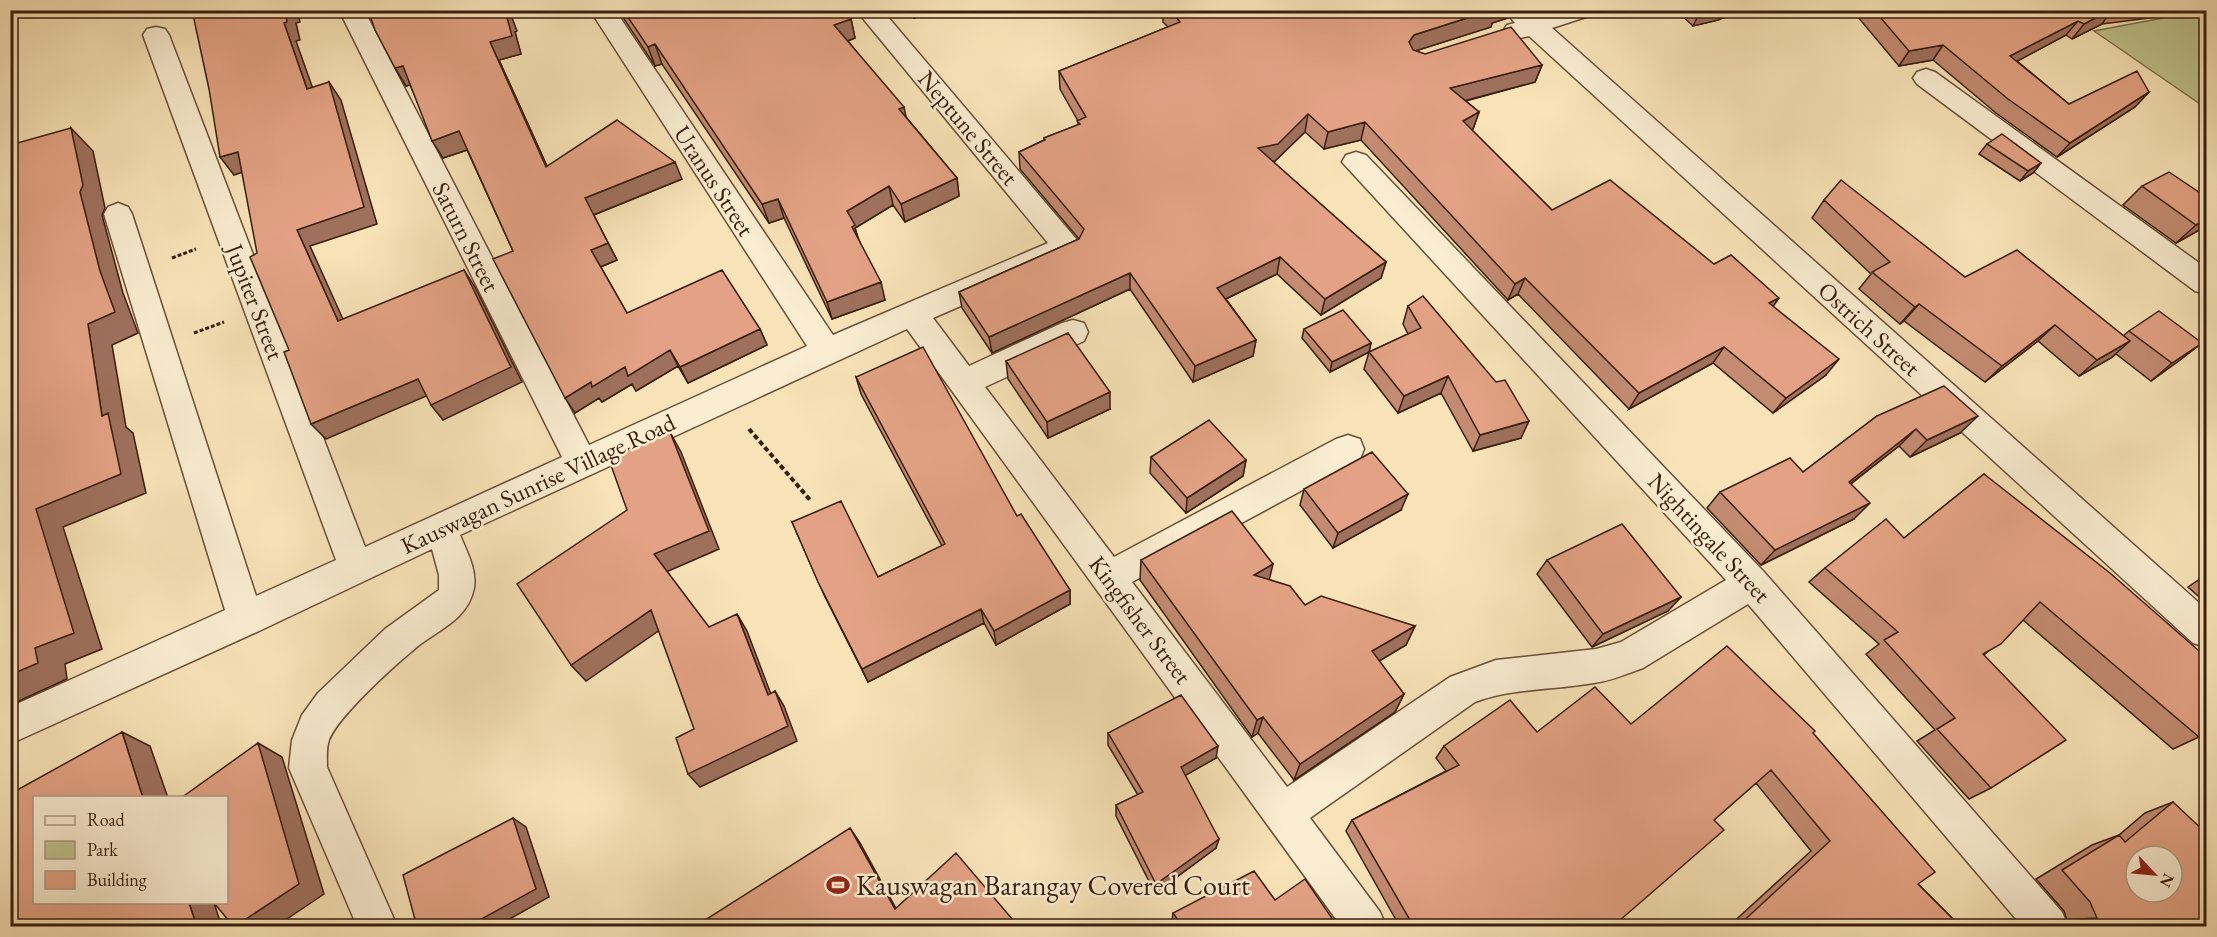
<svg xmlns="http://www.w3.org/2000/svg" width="2217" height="937" font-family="'EB Garamond',serif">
<rect width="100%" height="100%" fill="#f8e3b8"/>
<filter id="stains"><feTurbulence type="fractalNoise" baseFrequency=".00333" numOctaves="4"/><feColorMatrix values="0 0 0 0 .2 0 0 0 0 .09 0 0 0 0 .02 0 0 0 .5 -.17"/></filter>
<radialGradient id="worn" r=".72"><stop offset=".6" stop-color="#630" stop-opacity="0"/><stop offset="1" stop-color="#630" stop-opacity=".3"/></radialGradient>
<path fill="#bfc38e" stroke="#7c704e" stroke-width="1.5" d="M2200,11H2206V108L2094,31Z"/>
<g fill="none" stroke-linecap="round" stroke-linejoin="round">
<g stroke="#694f38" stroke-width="3">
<path id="minor" d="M339,10H364L589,445L807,346L590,10H615L833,335L1048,243L856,10H882L1083,247L1078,255L933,318L969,366L1062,323L1073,320L1084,323L1088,332L1084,341L985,387L1114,557L1336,439L1348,435L1360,439L1364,449L1360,459L1132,582L1287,787L1450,677L1496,660L1596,649L1621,642L1726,580L1342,162L1346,155L1356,152L1366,155L1764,572L2062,912L2068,926H2022L1748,604L1643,668C1627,674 1610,681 1594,683C1554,690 1513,688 1475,702L1310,818L1380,912L1386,926H1341L907,329L460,535C467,552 477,570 474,588C468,619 440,629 418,646C396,664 339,715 329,740C326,748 327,758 327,767L397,926H357L289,768L292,740L302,715L318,693L385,629L439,590V575L432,549L259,631L10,744V707L225,610L104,214L108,207L118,203L128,207L132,214L256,596L336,560L143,35L147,29L156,27L165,29L169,35L365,547L562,457Z
M1504,10H1532L1537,15L1552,10H1592L1589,16L1552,28L2206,609V647L2193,643L1529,36L1516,39L1507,37L1503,31L1507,25L1515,23Z
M1926,69L1935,72L2206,268V294L2195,291L1917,84L1913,78L1917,72Z"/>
</g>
<path stroke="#391e0e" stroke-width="3" stroke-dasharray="4 2" stroke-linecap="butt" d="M172,258L196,249
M194,333L224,322"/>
<path stroke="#391e0e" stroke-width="4" stroke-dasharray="5 3" stroke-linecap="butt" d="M749,429L811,501"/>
<use href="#minor" fill="#faedd1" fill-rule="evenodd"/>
</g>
<path fill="#c38b72" stroke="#391e0e" stroke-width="1.5" d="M620,10H845L851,19L855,38L848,41L906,117L957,178L959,196L905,222L893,205L855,228L859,240L885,300L832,319L784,218L769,223L662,64L655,66L624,19Z
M907,10H934L914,18Z
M1163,10H1511L1508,18L1492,23L1491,27L1415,51L1425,54L1542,65L1535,82L1466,101L1479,112L1473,129L1472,130L1552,210L1714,264L1773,306L1826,375L1773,413L1713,363L1629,409L1518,294L1508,300L1361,140L1324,149L1305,132L1275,161L1273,162L1386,262L1381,278L1321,315L1277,274L1226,299L1256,340L1253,356L1193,382L1130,289L992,353L962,308L959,292L1079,239L1020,169L1019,152L1044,140V138L1078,125V121L1060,89L1059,71L1168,27L1163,22Z
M1676,10H1741L1718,20L1693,26Z
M1852,10H2170L2161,12L2157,17L2102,24L2072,39L2066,35L2017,61L2069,104L2149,92L2135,107L2057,157L1996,113L1933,60L1899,66Z
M517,31L515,32L521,54L499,60L547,166L682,179L594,215L617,260L601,267L627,313L760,329L767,345L688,383L678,366L636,391L632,384L602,402L599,398L575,413L513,251L467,150L443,158L410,85L406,86L395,68Z
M1987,144L2041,163L2033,173L2020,181L1979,154Z
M2142,186L2206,197V224L2203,228L2176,243L2123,205Z
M1824,200L1965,277L2123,336L2129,331L2202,343L2180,360L2151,381L2116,354L2111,358L2079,376L2038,341L1985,382L1904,321L1900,324L1859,289L1871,274L1812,218Z
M1408,306L1521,438L1473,451L1441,393L1398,413L1364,369L1369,352L1408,334L1403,324Z
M1304,329L1371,343L1369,352L1330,372L1302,338Z
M1006,361L1110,409L1048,438L1008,379Z
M856,377L1017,516L1070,590V604L996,645L984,623L868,682L825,597L792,522L878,577L942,546L861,394Z
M1877,416L1960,433L1910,457L1899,446L1851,484L1854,519L1761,565L1707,508L1720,492L1803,472Z
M1151,457L1246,460L1243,476L1186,513L1150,473Z
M1984,474L2199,737L2173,749L2023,620L1984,655L1991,788L1969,799L1917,741L1935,730L1866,654L1879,644L1809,582L1825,568L1904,538Z
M1304,489L1401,510L1333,548L1300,505Z
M1141,560L1269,579L1305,605L1415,626L1406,645L1379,661L1404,694L1395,712L1294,780L1258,733L1252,737L1140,580Z
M1547,560L1681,597L1668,611L1592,647L1537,574Z
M2206,575V603L2188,587Z
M1631,724L1813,733L1918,884L1961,927H1728L1811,851L1756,783L1714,820L1612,927H1400L1346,831L1352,820L1446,771L1436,758L1444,746L1537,732Z
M1108,733L1216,758L1185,775L1216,848L1155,893L1116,816V805L1138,795L1108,745Z
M2173,802L2206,927H2042L2063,920H2067L2064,911L2036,879L2092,845L2119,835L2145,813Z
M1275,900L1338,927H1176L1172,921L1173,913Z"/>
<path fill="#9f715d" stroke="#391e0e" stroke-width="1.5" d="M285,10H297L300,22L296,23L300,40L296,41L319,106L307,89L284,23Z
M507,10H509L517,31L515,32L521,54L499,60L555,184L546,167L490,42Z
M913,10H934L914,18Z
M1492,10H1511L1508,18L1492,23L1491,27L1409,53V42L1414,35Z
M1704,10H1741L1718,20L1693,26L1700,12Z
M2111,10H2112L2102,24L2072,39L2084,24Z
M851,19L855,38L838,44L834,25Z
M2078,21L2066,35L1999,71L2010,56Z
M655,44L662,64L655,66L648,47Z
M1943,45L1933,60L1899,66L1909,51Z
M1542,65L1535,82L1445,106L1450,88Z
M403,66L413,84L406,86L395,68Z
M329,82L341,100L377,224L310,246L351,337L338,321L297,230Z
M2149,92L2135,107L2057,157L2070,143Z
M904,107L908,126L899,109Z
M1479,112L1473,129L1457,138L1463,121Z
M1308,114L1305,132L1275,161L1256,166L1258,148Z
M1365,122L1361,140L1324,149L1328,132Z
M10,123L28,170L10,153Z
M71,128L93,151L105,208L102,215L123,293L138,333L112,345L126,427L133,433L146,493L63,527L102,649L65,664L67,679L10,705V675L35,648L36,509L102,416L88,324L80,192Z
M459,131L470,149L443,158L432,141Z
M238,152L252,169L234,175L220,157Z
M675,162L682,179L593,215L585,198Z
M2041,163L2033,173L2020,181L2028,171Z
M957,178L959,196L905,222L901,204Z
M889,186L893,205L855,228L859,243L856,245L847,211Z
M778,199L784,218L769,223L762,204Z
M2206,219V224L2203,228L2176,243L2196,225Z
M608,243L617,260L600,267L591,250Z
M1280,257L1277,274L1215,304L1217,288Z
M1386,262L1381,278L1321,315L1325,299Z
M464,270L475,287L522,382L443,420L431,405Z
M1130,273V289L992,353L989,337Z
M1525,278L1518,294L1508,300L1515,284Z
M881,282L885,300L832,319L827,302Z
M1779,298L1767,315L1769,303Z
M1919,304L1904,321L1900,324L1915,307Z
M2055,325L2038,341L1985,382L2002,366Z
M760,329L767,345L688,383L680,367Z
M1256,340L1253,356L1193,382L1195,366Z
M2130,341L2111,358L2079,376L2097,360Z
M1371,343L1369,352L1330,372L1332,362Z
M2202,343L2180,360L2151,381L2172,363Z
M1724,347L1713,363L1629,409L1639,393Z
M670,350L678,366L636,391L632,384L602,402L599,398L575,413L565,398L591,382L625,367Z
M1839,359L1826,375L1773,413L1786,398Z
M1448,376L1441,393L1398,413L1404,396Z
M418,379L431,394L326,439L311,424Z
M1110,392V409L1048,438L1047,422Z
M1978,416L1960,433L1910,457L1927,440Z
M1529,421L1521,438L1473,451L1480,435Z
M1916,429L1899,446L1833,497L1849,482Z
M670,432L681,452L719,549L666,572L654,554Z
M1246,460L1243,476L1186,513L1187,498Z
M1408,494L1401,510L1333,548L1338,533Z
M1870,503L1854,519L1761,565L1775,550Z
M1273,564L1268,585L1254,575Z
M1070,590V604L996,645L994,631Z
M1681,597L1668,611L1592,647L1603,634Z
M981,609L984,623L868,682L862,669Z
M651,610L664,627L586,681L571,665Z
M737,614L747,631L777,710L768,695Z
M1415,626L1406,645L1364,670L1372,651Z
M775,691L784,706L797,741L700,787L688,774Z
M1404,694L1395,712L1294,780L1300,764Z
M1263,717L1258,733L1252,737L1257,720Z
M122,732L150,746L168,798H143Z
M258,743L282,757L324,894L275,927H234Z
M1218,746L1216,758L1179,779L1181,767Z
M513,818L526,827L549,897L495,927H467Z
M850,828L860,843L903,921L895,909Z
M1219,839L1216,848L1155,893L1156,884Z
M189,903H214L222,927H197Z"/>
<path fill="#e3a285" stroke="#391e0e" stroke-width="1.5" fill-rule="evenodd" d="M192,10H285L287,22L284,23L307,89L329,82L364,207L297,230L338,321L464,270L511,367L431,405L418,379L311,424L284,352L289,350L250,257L257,253L238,152L220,157L209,89Z
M368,10H507L508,13L506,14L512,36L490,42L546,167L617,120L675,162L585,198L608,243L591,250L627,313L722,270L760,329L680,367L670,350L628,376L625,367L592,387L591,382L565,398L493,259L513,251L459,131L432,141L403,66L395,68L375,30Z
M623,10H845L851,19L834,25L904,107L899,109L957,178L901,204L889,186L847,211L855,225L852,227L881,282L827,302L778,199L762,204L655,44L648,47Z
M1170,10H1492L1414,35L1409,42L1413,50L1425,54L1511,27L1542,65L1450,88L1479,112L1463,121L1552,210L1610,180L1714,264L1731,255L1779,298L1769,303L1839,359L1786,398L1724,347L1639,393L1525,278L1515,284L1365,122L1328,132L1308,114L1278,144L1258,148L1386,262L1325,299L1280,257L1217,288L1256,340L1195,366L1130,273L989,337L959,292L1079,239L1084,229L1019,152L1045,140L1044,138L1080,124L1077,121L1086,117L1059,71L1180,22Z
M1874,10H2111L2084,24L2078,21L2010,56L2069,104L2137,71L2149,92L2070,143L2008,99L1943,45L1909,51Z
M71,128L83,185L80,192L100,271L115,312L88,324L102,416L108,413L121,474L36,509L74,633L35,648L38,663L10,675V145Z
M2002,134L2041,163L2028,171L1987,144Z
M2169,172L2206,197V219L2196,225L2142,186Z
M1841,180L1965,277L2017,250L2130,341L2097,360L2055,325L2002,366L1919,304L1915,307L1872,272L1890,262L1824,200Z
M1423,296L1496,382L1505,380L1529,421L1480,435L1448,376L1404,396L1369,352L1421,328L1408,306Z
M1343,310L1371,343L1332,362L1304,329Z
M2159,311L2202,343L2172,363L2129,331Z
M1068,333L1110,392L1047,422L1006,361Z
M923,347L1017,516L1021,514L1070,590L994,631L981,609L862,669L818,582L792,522L841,501L878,577L945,544L856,377Z
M1944,386L1978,416L1927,440L1916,429L1849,482L1870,503L1775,550L1720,492L1790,458L1803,472L1877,416Z
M1209,420L1246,460L1187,498L1151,457Z
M670,432L709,531L654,554L709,627L737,614L768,695L775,691L788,726L688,774L676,738L694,729L651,610L571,665L517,584L627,510L608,457Z
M1372,452L1408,494L1338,533L1304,489Z
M1984,474L2110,573L2206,657V731L2199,737L2040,602L2001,644L1983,654L2066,740L1991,788L1937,729L1955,718L1884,640L1898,632L1825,568L1886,519L1904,538Z
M1232,511L1273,564L1254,575L1290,586L1305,605L1321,596L1415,626L1372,651L1404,694L1300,764L1263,717L1257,720L1141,560Z
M1622,524L1681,597L1603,634L1547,560Z
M1727,646L1815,731L1813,733L1935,872L1918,884L1961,927H1737L1830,841L1771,770L1714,820L1724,830L1612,927H1414L1352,820L1459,765L1444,746L1510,700L1537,732L1595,687L1631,724Z
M1181,695L1218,746L1181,767L1219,839L1156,884L1116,805L1143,792L1108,733Z
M122,732L143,798H34V903H189L197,927H10V794Z
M258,743L299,884L234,927L214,903H226V798H181Z
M2173,802L2206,833V927H2055L2063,920L2097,918L2090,902L2062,870L2119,835L2125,842ZM2136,856H2172V892H2136Z
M513,818L536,889L467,927H417L403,875Z
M850,828L895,909L956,853L1019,927H694Z
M1254,871L1275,900L1305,879L1338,927H1183L1173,913Z"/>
<defs>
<g id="stadium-bare" transform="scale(1.8)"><path d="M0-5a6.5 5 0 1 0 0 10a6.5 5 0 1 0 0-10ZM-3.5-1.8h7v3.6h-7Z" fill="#8f2418" stroke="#faedd1" stroke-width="2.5" paint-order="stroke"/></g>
</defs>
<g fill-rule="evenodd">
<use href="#stadium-bare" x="838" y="885"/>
</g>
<g text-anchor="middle" stroke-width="5" stroke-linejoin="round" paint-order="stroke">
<g font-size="24" fill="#391e0e" stroke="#faedd1">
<text transform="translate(968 128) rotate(50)" y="8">Neptune Street</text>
<text transform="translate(714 181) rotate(57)" y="8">Uranus Street</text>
<text transform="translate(466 237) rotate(63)" y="8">Saturn Street</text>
<text transform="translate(255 302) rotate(69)" y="8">Jupiter Street</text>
<text transform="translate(1869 329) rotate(42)" y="8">Ostrich Street</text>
<text transform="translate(538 484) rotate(-25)" y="8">Kauswagan Sunrise Village Road</text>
<text transform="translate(1709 538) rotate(47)" y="8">Nightingale Street</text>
<text transform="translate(1140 620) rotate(53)" y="8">Kingfisher Street</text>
</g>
<g font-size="28" fill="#391e0e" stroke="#faedd1" text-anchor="start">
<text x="856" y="895">Kauswagan Barangay Covered Court</text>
</g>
</g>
<rect width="2217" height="937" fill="none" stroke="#f8e3b8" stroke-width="36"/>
<rect x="12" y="12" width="2193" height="913" fill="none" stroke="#391e0e" stroke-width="3"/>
<rect x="18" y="18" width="2181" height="901" fill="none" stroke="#391e0e" stroke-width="1.5"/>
<rect x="33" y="796" width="195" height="108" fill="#faedd1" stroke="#ad9a83" stroke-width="1.5"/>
<rect x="45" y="816" width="30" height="9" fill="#faedd1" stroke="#ad9a83" stroke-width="1.5"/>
<text x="87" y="826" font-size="18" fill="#391e0e">Road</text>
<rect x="45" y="841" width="30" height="18" fill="#bfc38e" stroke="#ad9a83" stroke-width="1.5"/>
<text x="87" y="856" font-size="18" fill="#391e0e">Park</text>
<rect x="45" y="871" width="30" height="18" fill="#e3a285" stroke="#ad9a83" stroke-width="1.5"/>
<text x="87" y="886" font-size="18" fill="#391e0e">Building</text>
<g transform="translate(2154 874) rotate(116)"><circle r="28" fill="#faedd1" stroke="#ad9a83" stroke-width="1.5"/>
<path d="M0-4.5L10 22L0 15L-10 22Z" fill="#8f2418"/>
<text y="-9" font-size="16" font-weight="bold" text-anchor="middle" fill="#391e0e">N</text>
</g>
<rect width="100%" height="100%" filter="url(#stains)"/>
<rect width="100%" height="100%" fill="url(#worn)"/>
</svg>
